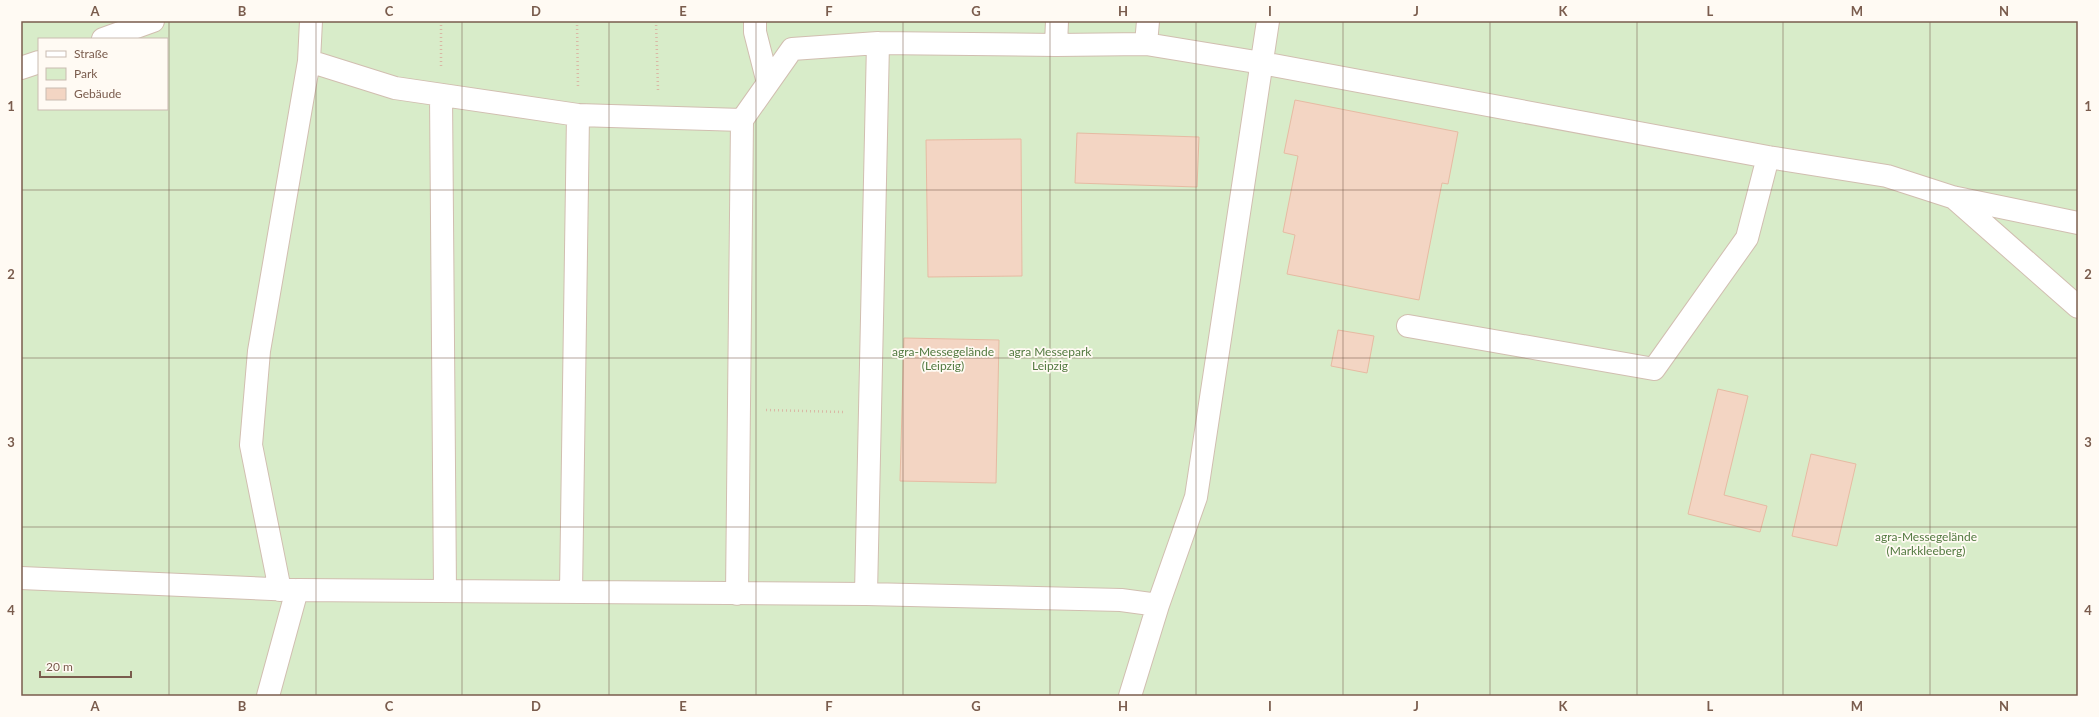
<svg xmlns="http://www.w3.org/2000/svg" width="2099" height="717" font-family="Lato,sans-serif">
<rect width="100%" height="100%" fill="#fdf6ec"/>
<path fill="#d8ecc9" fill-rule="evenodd" d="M21,21H2078V696H21ZM39,39H167V109H39Z"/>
<path fill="#f3d5c3" stroke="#e6bba3" d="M1295,100L1458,132L1448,184L1442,183L1419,300L1287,274L1295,235L1283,232L1298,156L1284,153Z
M1077,133L1199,137L1197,187L1075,183Z
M1021,139L1022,276L928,277L926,140Z
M1338,330L1374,336L1367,373L1331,366Z
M904,338L999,340L996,483L900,481Z
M1718,389L1748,396L1724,495L1767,506L1760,532L1688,514Z
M1811,454L1856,464L1837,546L1792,536Z"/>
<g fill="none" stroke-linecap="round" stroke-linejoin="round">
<g stroke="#d1beb0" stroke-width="24">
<path id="minor" d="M311,21L309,61L395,88L578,115L742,120L792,49L878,43L1056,45L1146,44L1262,63L1768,157L1887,176L1952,197L2078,223
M755,21V32L768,83
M103,39L153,21
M1146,44L1148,21
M1056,45L1057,21
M21,68L39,62
M441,95L445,591
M1953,197L2078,307
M1408,326L1654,369L1747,238L1768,157
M21,578L294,590
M280,590L251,445L259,351L309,61
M571,592L578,115
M737,594L742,120
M866,594L878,43
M268,696L297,590L866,594L1121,600L1158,605L1196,497L1268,21
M1130,696L1158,605"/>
</g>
<path stroke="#d9b8a5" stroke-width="2.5" stroke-dasharray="1 3" stroke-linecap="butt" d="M441,21V68
M577,21L578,88
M656,21L658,90
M766,410L843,412"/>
<use href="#minor" stroke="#fff" stroke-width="22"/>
</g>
<path fill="none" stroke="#7a5c4d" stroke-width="1" stroke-opacity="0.55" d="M169,21V696M316,21V696M462,21V696M609,21V696M756,21V696M903,21V696M1050,21V696M1196,21V696M1343,21V696M1490,21V696M1637,21V696M1783,21V696M1930,21V696M21,190H2078M21,358H2078M21,527H2078"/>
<g text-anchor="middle" stroke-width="3.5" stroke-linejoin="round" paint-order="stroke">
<g font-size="12" fill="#537a41" stroke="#fffaf3">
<text x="943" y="356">agra-Messegelände<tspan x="943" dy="14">(Leipzig)</tspan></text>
<text x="1050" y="356">agra Messepark<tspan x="1050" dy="14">Leipzig</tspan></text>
<text x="1926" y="541">agra-Messegelände<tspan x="1926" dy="14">(Markkleeberg)</tspan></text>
</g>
</g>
<rect width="2099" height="717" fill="none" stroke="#fffaf3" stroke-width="44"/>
<rect x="38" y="38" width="130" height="72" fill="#fffaf3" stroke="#cabbb1"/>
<rect x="46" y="51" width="20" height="6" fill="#ffffff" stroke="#cabbb1"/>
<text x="74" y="58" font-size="12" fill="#7a5c4d">Straße</text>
<rect x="46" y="68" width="20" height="12" fill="#d8ecc9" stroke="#cabbb1"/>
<text x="74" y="78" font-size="12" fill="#7a5c4d">Park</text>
<rect x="46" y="88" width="20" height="12" fill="#f3d5c3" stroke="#cabbb1"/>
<text x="74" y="98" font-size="12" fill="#7a5c4d">Gebäude</text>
<path d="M40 671v6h91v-6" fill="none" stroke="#7a5c4d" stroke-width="2"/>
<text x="46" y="671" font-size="12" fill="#7a5c4d" stroke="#fffaf3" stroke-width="3" paint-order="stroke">20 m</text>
<rect x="22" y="22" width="2055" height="673" fill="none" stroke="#7a5c4d" stroke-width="1.5"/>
<g font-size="13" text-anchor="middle" font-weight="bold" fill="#7a5c4d">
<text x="95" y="16">A</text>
<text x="242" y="16">B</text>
<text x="389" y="16">C</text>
<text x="536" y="16">D</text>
<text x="683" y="16">E</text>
<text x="829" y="16">F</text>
<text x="976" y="16">G</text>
<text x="1123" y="16">H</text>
<text x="1270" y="16">I</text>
<text x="1416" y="16">J</text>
<text x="1563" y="16">K</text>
<text x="1710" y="16">L</text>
<text x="1857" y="16">M</text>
<text x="2004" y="16">N</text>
<text x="11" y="111">1</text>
<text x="2088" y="111">1</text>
<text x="11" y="279">2</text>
<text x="2088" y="279">2</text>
<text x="11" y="447">3</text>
<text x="2088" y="447">3</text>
<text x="11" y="615">4</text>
<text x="2088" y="615">4</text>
<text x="95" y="711">A</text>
<text x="242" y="711">B</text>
<text x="389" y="711">C</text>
<text x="536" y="711">D</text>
<text x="683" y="711">E</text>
<text x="829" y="711">F</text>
<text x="976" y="711">G</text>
<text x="1123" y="711">H</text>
<text x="1270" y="711">I</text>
<text x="1416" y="711">J</text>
<text x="1563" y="711">K</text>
<text x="1710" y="711">L</text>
<text x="1857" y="711">M</text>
<text x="2004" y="711">N</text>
</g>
</svg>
